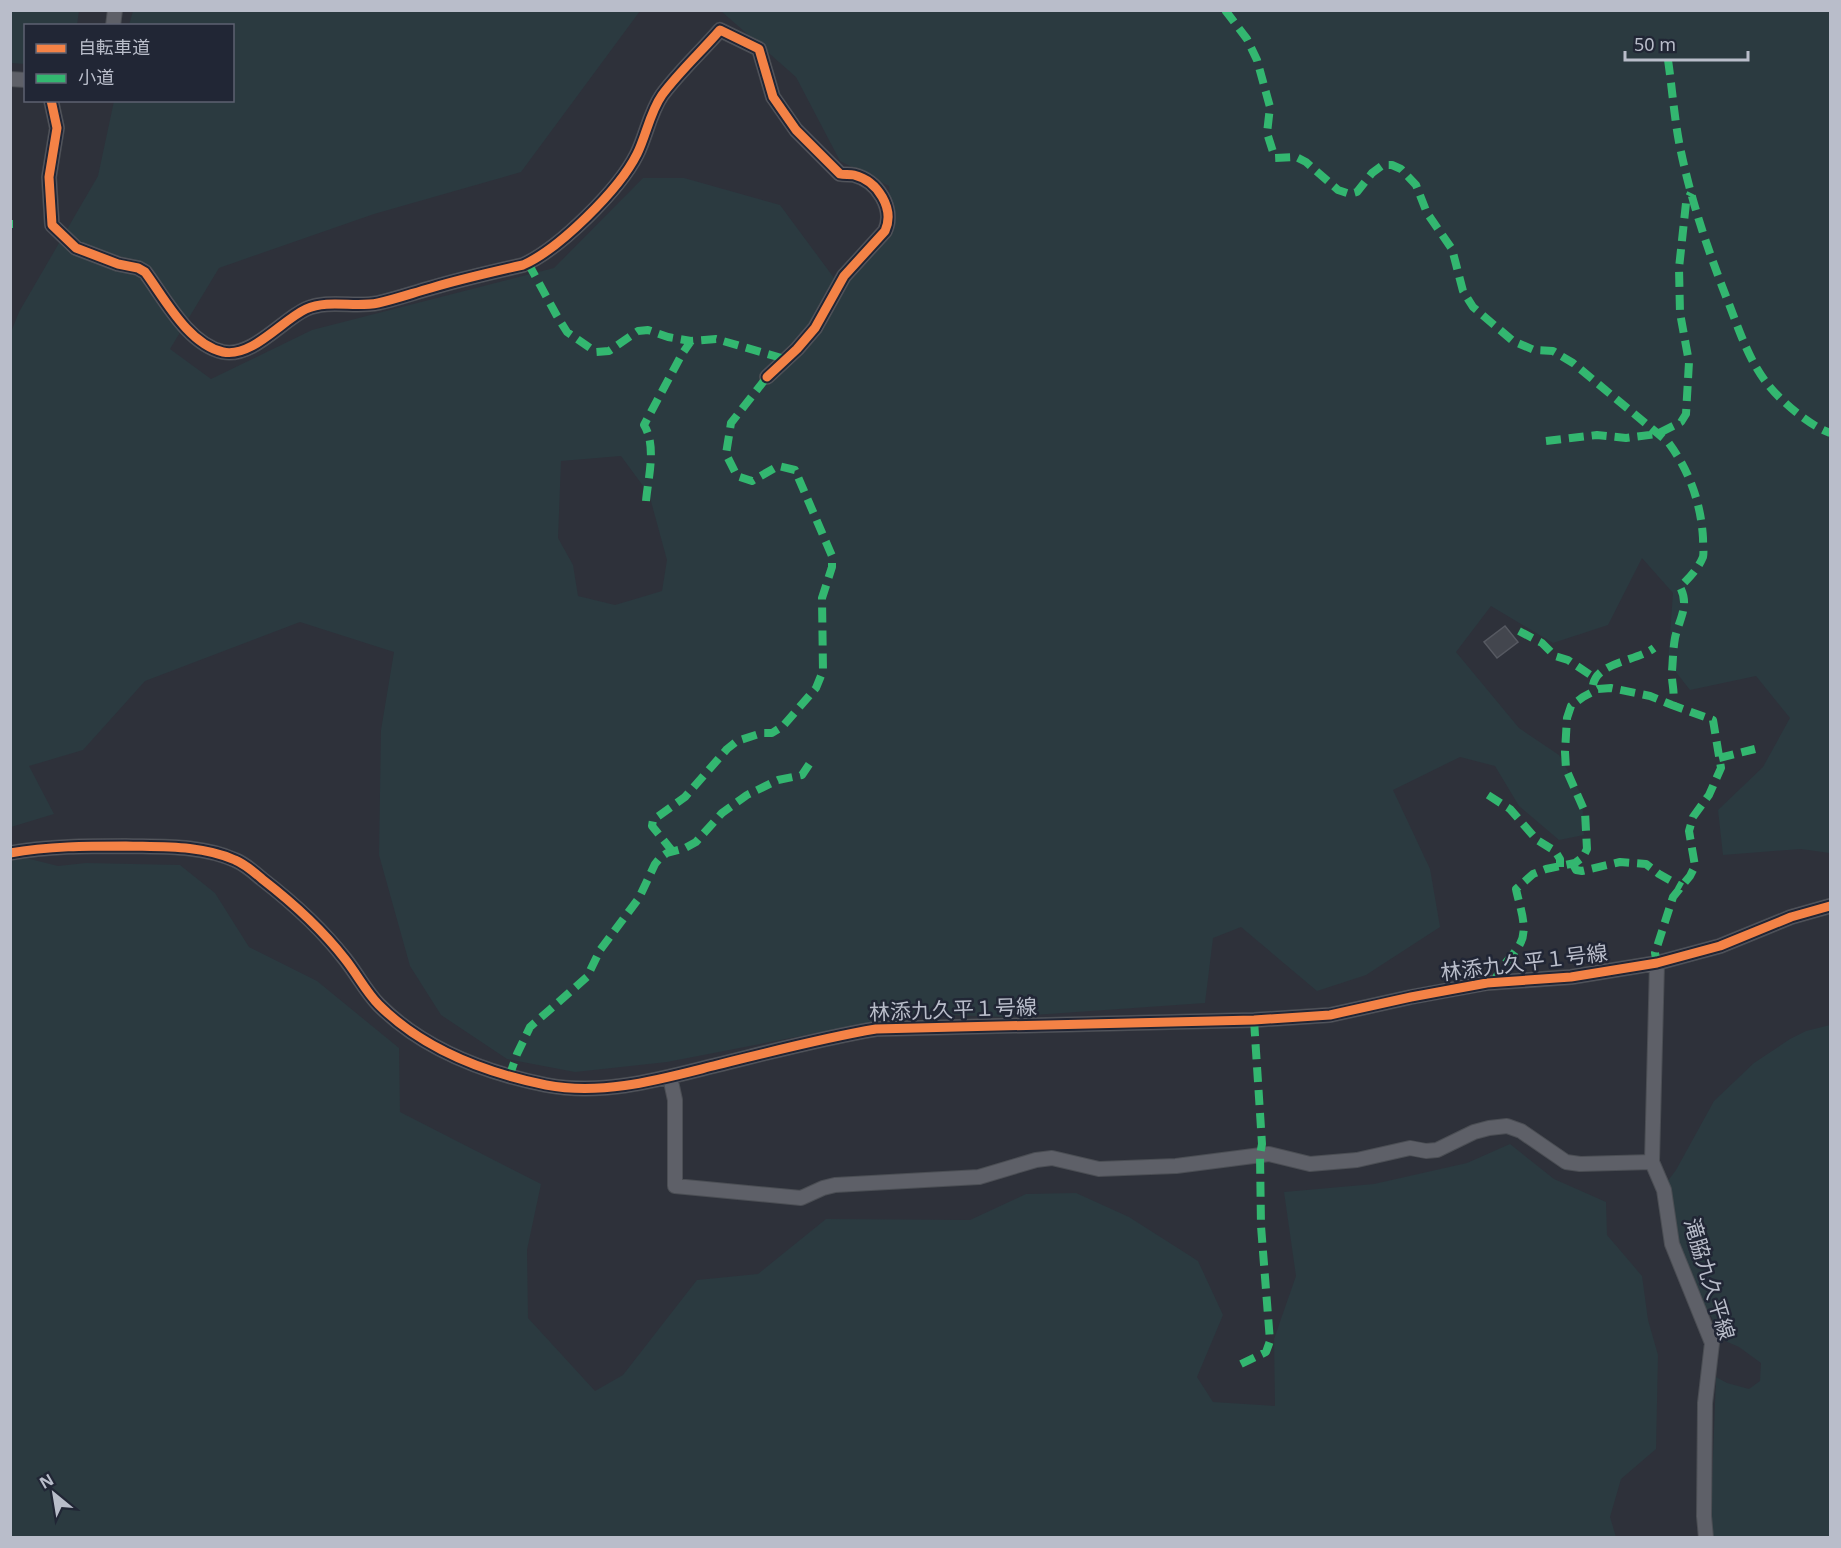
<svg xmlns="http://www.w3.org/2000/svg" width="1841" height="1548" font-family="'Noto Sans','Noto Sans JP',sans-serif">
<rect width="100%" height="100%" fill="#2e313a"/>
<path fill="#2b3a40" fill-rule="evenodd" d="M10,11L11,10L79,11L77,25L26,26L25,64L11,63Z
M133,11H640L521,172L374,214L219,268L170,349L211,379L312,330L554,268L643,178H684L780,205L837,282L892,225L889,186L840,161L796,77L721,11H1830V853L1801,849L1723,855L1718,810L1763,767L1790,718L1756,676L1690,690L1668,662L1673,593L1642,558L1608,625L1553,643L1491,606L1456,652L1519,728L1559,755L1582,796L1584,835L1559,840L1519,806L1495,766L1460,757L1393,790L1430,869L1440,927L1366,975L1317,991L1241,927L1213,938L1205,1003L1007,1017L915,1014L667,1062L575,1072L507,1059L441,1015L410,966L379,855L381,730L394,652L300,622L145,681L83,750L29,766L54,814L11,827V332L19,312L98,176L114,101L232,100V26L129,25ZM621,456L649,494L667,560L662,591L615,605L578,596L573,565L558,538L561,461Z
M10,854L58,866L86,863L180,865L215,893L249,947L317,981L399,1048L400,1112L541,1184L527,1250L528,1318L595,1391L623,1375L697,1280L758,1274L826,1219L970,1220L1026,1194L1076,1193L1129,1217L1198,1261L1223,1315L1197,1377L1213,1402L1275,1406L1274,1339L1296,1276L1284,1192L1374,1184L1467,1163L1510,1144L1554,1179L1606,1202L1607,1235L1642,1276L1648,1320L1658,1355L1656,1449L1621,1479L1610,1517L1616,1537H11Z
M1830,1025V1537H1710L1716,1377L1727,1383L1749,1389L1760,1381L1761,1363L1739,1347L1716,1337L1712,1318L1670,1246L1667,1182L1676,1170L1714,1101L1754,1063L1790,1039L1806,1031Z"/>
<path fill="#43464e" stroke="#565961" stroke-width="1.5" d="M1505,626L1518,642L1497,658L1484,642Z"/>
<g fill="none" stroke-linecap="round" stroke-linejoin="round">
<g stroke="#4b4e54" stroke-width="16">
<path id="minor" d="M113,26L115,10
M10,79L26,80
M51,100L57,128L49,177L52,225L76,248L118,264L138,268L145,272C165,299 188,344 223,352C252,358 282,320 306,309C329,299 355,308 378,303C396,299 413,293 431,288C461,279 492,272 523,265C559,249 619,190 637,154C646,136 650,112 662,95C679,72 701,52 720,30L759,49L773,97L796,130L840,174C844,175 850,174 854,175C878,181 895,209 885,231L844,276L815,328L797,349L767,377
M10,853C49,846 87,846 126,846C162,847 201,845 235,860C245,864 254,872 262,879C293,903 321,928 345,959C357,974 366,992 379,1005C423,1049 487,1073 546,1085C604,1096 661,1079 717,1065C770,1052 822,1038 876,1029L1254,1020L1330,1015L1411,997L1487,983L1571,977L1657,963L1720,946L1791,917L1830,906
M1657,963L1652,1162L1664,1190L1672,1244L1712,1343L1705,1403L1704,1516L1706,1538
M670,1077L675,1100V1186L801,1198L823,1188L835,1185L979,1177L1036,1160L1052,1158L1099,1169L1176,1166L1269,1154L1310,1164L1357,1160L1410,1148L1426,1151L1437,1150L1474,1132L1489,1128L1507,1126L1521,1131L1566,1162L1580,1164L1652,1162"/>
</g>
<use href="#minor" stroke="#5e6068" stroke-width="14"/>
<path stroke="#33b770" stroke-width="8" stroke-dasharray="15 8" stroke-linecap="butt" d="M1225,10L1247,39L1257,60L1270,107L1267,133L1275,158L1296,157L1306,162L1338,190L1350,194L1357,192L1372,173L1383,165H1392L1401,169L1416,185L1427,213L1452,249L1463,291L1473,307L1513,341L1534,350L1553,351L1573,363L1668,442C1689,470 1701,503 1703,538C1703,544 1704,552 1703,557C1698,569 1689,578 1680,587C1690,606 1679,619 1675,638C1673,649 1673,660 1672,671C1671,683 1676,693 1672,705L1713,720L1721,768L1709,795L1693,817L1689,831L1695,866L1690,876L1673,897L1655,953L1657,963
M1668,60C1672,87 1674,115 1679,142C1690,198 1708,251 1729,304C1739,330 1749,360 1766,382C1779,400 1810,426 1830,433
M10,224H13
M528,263L557,316L567,332L596,352L609,351L638,331L648,330L668,337L691,341
M1546,441L1597,435L1626,438L1657,434L1681,422L1686,414L1689,362L1680,313L1679,268L1686,203L1691,193
M646,501C648,478 657,446 644,425L682,354L691,341L716,339L785,359
M1519,631L1542,643L1555,656L1568,660L1595,678
M1593,685C1597,662 1637,661 1654,648
M1719,758L1755,749
M1488,795L1510,809L1537,840L1555,851L1560,859V867
M673,852L652,826L653,820L685,797L727,749L737,741L762,733H772L783,726L816,688L823,671L822,598L832,567V556L795,470L778,466L752,481L737,476L726,454L731,423L767,377
M1573,864L1576,870L1582,871L1620,862L1646,864L1659,874L1682,887
M1494,983C1499,967 1512,958 1520,944C1529,928 1519,905 1516,889L1533,874L1546,869L1575,863L1583,857L1587,849L1585,812L1566,769L1565,752L1567,718L1571,706L1583,697L1598,689L1611,688L1650,696L1672,705
M509,1077L517,1054L530,1027L587,977L600,950L639,898L655,864L660,858L667,853L685,848L696,842L722,813L747,795L778,780L802,775L810,763
M1241,1364L1266,1352L1270,1341L1261,1226L1260,1155L1262,1144L1254,1020"/>
<g stroke="#212635" stroke-width="13">
<path id="cycleway" d="M51,100L57,128L49,177L52,225L76,248L118,264L138,268L145,272C165,299 188,344 223,352C252,358 282,320 306,309C329,299 355,308 378,303C396,299 413,293 431,288C461,279 492,272 523,265C559,249 619,190 637,154C646,136 650,112 662,95C679,72 701,52 720,30L759,49L773,97L796,130L840,174C844,175 850,174 854,175C878,181 895,209 885,231L844,276L815,328L797,349L767,377
M10,853C49,846 87,846 126,846C162,847 201,845 235,860C245,864 254,872 262,879C293,903 321,928 345,959C357,974 366,992 379,1005C423,1049 487,1073 546,1085C604,1096 661,1079 717,1065C770,1052 822,1038 876,1029L1254,1020L1330,1015L1411,997L1487,983L1571,977L1657,963L1720,946L1791,917L1830,906"/>
</g>
<use href="#cycleway" stroke="#f48246" stroke-width="9"/>
</g>
<g text-anchor="middle" stroke-width="5" stroke-linejoin="round" paint-order="stroke">
<g font-size="21" fill="#b9bdca" stroke="#212635">
<text transform="translate(1524 963) rotate(-7)" y="7">林添九久平１号線</text>
<text transform="translate(953 1010) rotate(-2)" y="7">林添九久平１号線</text>
<text transform="translate(1709 1279) rotate(73)" y="7">滝脇九久平線</text>
</g>
</g>
<rect width="1841" height="1548" fill="none" stroke="#b9bdca" stroke-width="24"/>
<rect x="24" y="24" width="210" height="78" fill="#212635" stroke="#5e6271" stroke-width="1.5"/>
<rect x="36" y="44" width="30" height="9" fill="#f48246" stroke="#5e6271" stroke-width="1.5"/>
<text x="78" y="54" font-size="18" fill="#b9bdca">自転車道</text>
<rect x="36" y="74" width="30" height="9" fill="#33b770" stroke="#5e6271" stroke-width="1.5"/>
<text x="78" y="84" font-size="18" fill="#b9bdca">小道</text>
<g transform="translate(54 1494) rotate(330)" stroke="#212635" stroke-width="4.5" paint-order="stroke">
<path d="M0-4.5L10 22L0 15L-10 22Z" fill="#b9bdca"/>
<text y="-9" font-size="16" font-weight="bold" text-anchor="middle" fill="#b9bdca">N</text>
</g>
<path d="M1625 51v9h123v-9" fill="none" stroke="#b9bdca" stroke-width="3"/>
<text x="1634" y="51" font-size="18" fill="#b9bdca" stroke="#212635" stroke-width="4.5" paint-order="stroke">50 m</text>
</svg>
